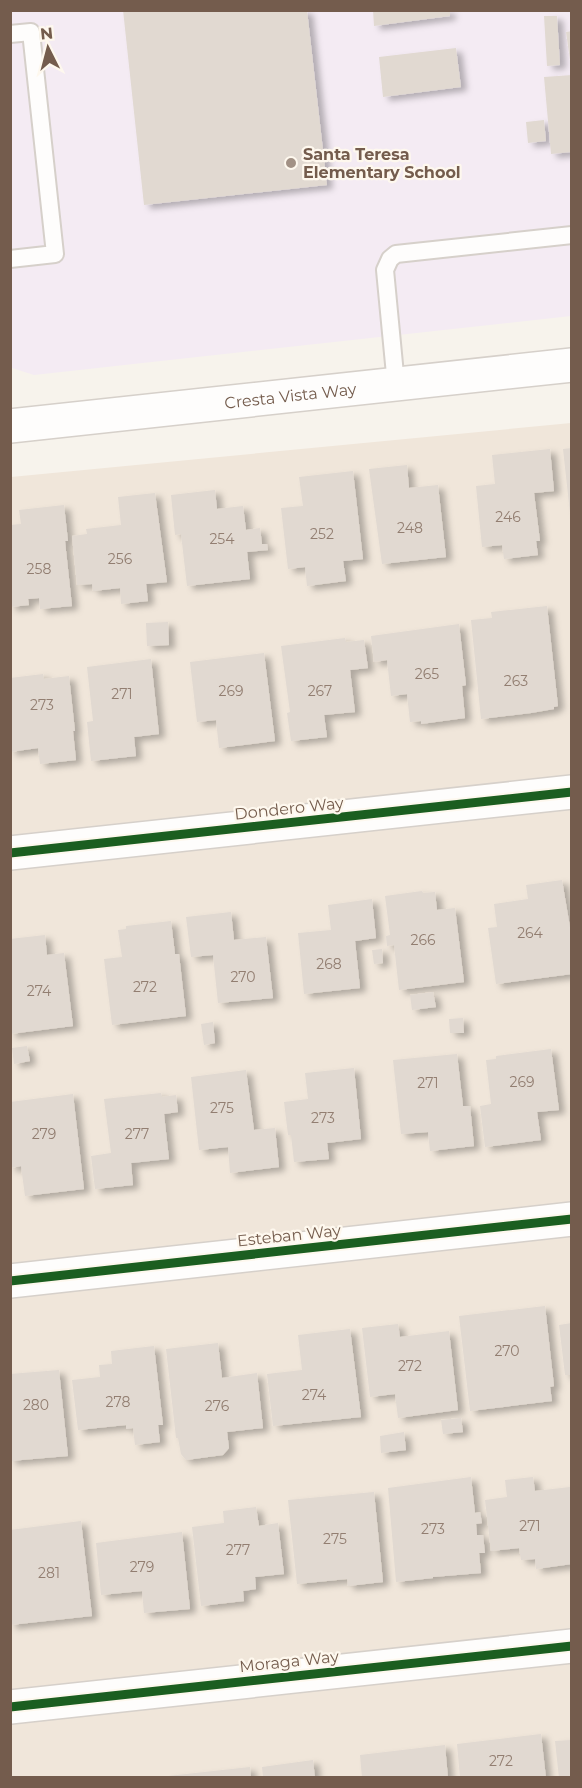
<svg xmlns="http://www.w3.org/2000/svg" width="582" height="1788" font-family="Montserrat,sans-serif">
<defs>
<filter id="shadow"><feDropShadow dx="6" dy="4" stdDeviation="3" flood-color="#0004"/></filter>
</defs>
<rect width="100%" height="100%" fill="#f7f3ec"/>
<path fill="#f0e6da" d="M571,423V1777L11,1778V477Z"/>
<path fill="#f4ebf3" d="M11,11H571V316L34,375L12,368L11,366Z"/>
<path fill="#e1d9d1" filter="url(#shadow)" d="M123,10H307L327,185L144,205Z
M373,10H450V16L374,26Z
M544,16H557L560,65L547,66Z
M572,31V60H570L566,32Z
M456,48L461,87L383,97L379,57Z
M572,75V152L551,154L544,77Z
M544,120L546,141L528,143L526,122Z
M572,448V513H570L563,449Z
M550,449L554,491L534,493L540,541H536L538,555L504,559L502,545L482,547L476,486L495,484L492,455Z
M407,465L409,488L438,485L446,557L382,564L369,469Z
M353,471L363,559L343,561L346,581L307,586L305,567L288,569L281,508L303,506L299,477Z
M215,490L217,509L243,506L246,530L260,528L262,544H267L268,550L247,552L250,579L187,586L181,534L175,535L171,495Z
M155,493L167,582L146,584L148,601L121,604L120,588L93,591L92,584L77,585L72,536L87,534L86,529L121,525L118,497Z
M64,505L68,541H65L72,606L40,609L39,598L28,599L29,605L10,607V525L21,524L19,510Z
M547,606L558,706L554,707V709L531,713L481,719L471,620L492,618L491,612Z
M168,622L169,645L147,646L146,623Z
M459,624L466,685L462,686L465,718L421,724V721L410,722L407,694L391,696L387,660L374,662L371,636Z
M345,638L346,642L364,640L368,668L350,670L355,712L324,715L327,737L291,741L287,713L290,712L281,646Z
M264,653L275,741L219,748L216,720L197,722L190,662Z
M151,659L159,734L134,737L136,756L91,761L87,722L93,721L87,667Z
M43,674L44,679L69,676L75,731H73L76,760L40,764L38,748L10,752V678Z
M562,880L572,939V974L496,984L488,928L497,927L494,904L528,899L526,885Z
M422,891L423,893L435,892L437,910L455,908L464,982L399,990L394,945L387,946L386,936L390,935L385,896Z
M372,899L376,938L355,941L360,988L304,994L298,933L331,930L328,905Z
M231,912L234,940L266,937L273,998L218,1003L213,955L191,957L186,917Z
M171,921L175,954H179L186,1016L112,1025L104,959L122,957L118,930L126,929V926Z
M45,935L47,955L64,953L73,1026L10,1034V939Z
M382,949L383,963L374,964L372,950Z
M433,992L436,1007L412,1010L410,995Z
M463,1018L464,1033H450L449,1019Z
M213,1022L215,1043L204,1045L201,1024Z
M27,1046L30,1061L14,1064L12,1048Z
M551,1049L559,1110L537,1112L541,1140L485,1147L480,1106L491,1104L486,1060L496,1059V1056Z
M457,1054L463,1106H470L474,1146L430,1151L428,1132L401,1134L393,1060Z
M354,1068L361,1139L327,1143L329,1159L294,1162L291,1135H288L284,1102L308,1099L305,1073Z
M246,1070L254,1130L275,1128L279,1167L230,1173L228,1147L199,1150L191,1077Z
M161,1093L162,1097L176,1095L178,1112L164,1114L169,1159L131,1163L133,1185L95,1189L91,1156L111,1153L104,1099Z
M73,1094L84,1189L25,1196L21,1166L10,1168V1102Z
M545,1306L554,1386L550,1387L552,1401L470,1411L459,1316Z
M572,1323V1375H565L559,1325Z
M398,1324L400,1337L449,1331L458,1410L398,1418L395,1394L370,1397L362,1328Z
M350,1329L361,1417L273,1426L267,1374L302,1370L298,1335Z
M218,1343L222,1378L257,1373L263,1428L227,1432L229,1448L223,1455L186,1460L181,1454L178,1438H176L166,1349Z
M154,1346L163,1425H158L160,1442L135,1445L133,1428L126,1429V1425L78,1430L72,1380L100,1377L99,1365L112,1364L111,1351Z
M59,1370L68,1456L10,1461V1374Z
M461,1418L463,1432L443,1434L441,1420Z
M404,1432L406,1450L381,1453L380,1436Z
M471,1477L475,1513L480,1512L482,1523L476,1524L477,1535H483L485,1553H479L481,1573L433,1577V1578L396,1582L388,1488Z
M533,1477L535,1491L570,1487L572,1564L536,1569L535,1559L521,1560L519,1548L491,1551L485,1500L507,1497L505,1480Z
M374,1492L383,1582L348,1586L347,1579L297,1584L288,1500Z
M256,1507L259,1526L278,1523L284,1574L255,1577L256,1589L243,1591L244,1601L201,1606L192,1527L224,1523L223,1511Z
M81,1521L92,1616L10,1625V1530Z
M182,1532L190,1609L144,1613L142,1591L101,1595L96,1543Z
M541,1734L546,1778H460L457,1744Z
M572,1740V1778H559L555,1741Z
M445,1745L448,1778H362L360,1755Z
M313,1760L315,1778H263L262,1767Z
M250,1767L251,1778H168V1776Z"/>
<g fill="none" stroke-linecap="round" stroke-linejoin="round">
<g stroke="#d6d0ca" stroke-width="20">
<path id="service" d="M10,34L31,32L55,254L10,259
M396,385L385,270L390,259L396,254L572,235"/>
</g>
<g stroke="#d6d0ca" stroke-width="36">
<g id="minor">
<path id="s1" d="M10,426L572,365"/>
<path d="M10,853L572,792"/>
<path d="M10,1281L572,1219"/>
<path d="M10,1707L572,1646"/>
</g>
</g>
<use href="#service" stroke="#fefdfc" stroke-width="16"/>
<use href="#minor" stroke="#fefdfc" stroke-width="33"/>
<g stroke="#fef8ee" stroke-width="13">
<path id="cycleway" d="M10,853L572,792
M10,1281L572,1219
M10,1707L572,1646"/>
</g>
<use href="#cycleway" stroke="#1b5e20" stroke-width="9"/>
</g>
<circle fill="#a29185" stroke="#fef8ee" stroke-width="2" cx="291" cy="163" r="6"/>
<g text-anchor="middle" stroke-width="4.5" stroke-linejoin="round" paint-order="stroke">
<g font-size="14" fill="#927e71">
<text x="508" y="522">246</text>
<text x="410" y="533">248</text>
<text x="322" y="539">252</text>
<text x="222" y="544">254</text>
<text x="120" y="564">256</text>
<text x="39" y="574">258</text>
<text x="427" y="679">265</text>
<text x="516" y="686">263</text>
<text x="231" y="696">269</text>
<text x="320" y="696">267</text>
<text x="122" y="699">271</text>
<text x="42" y="710">273</text>
<text x="530" y="938">264</text>
<text x="423" y="945">266</text>
<text x="329" y="969">268</text>
<text x="243" y="982">270</text>
<text x="145" y="992">272</text>
<text x="39" y="996">274</text>
<text x="522" y="1087">269</text>
<text x="428" y="1088">271</text>
<text x="222" y="1113">275</text>
<text x="323" y="1123">273</text>
<text x="44" y="1139">279</text>
<text x="137" y="1139">277</text>
<text x="507" y="1356">270</text>
<text x="410" y="1371">272</text>
<text x="314" y="1400">274</text>
<text x="118" y="1407">278</text>
<text x="36" y="1410">280</text>
<text x="217" y="1411">276</text>
<text x="530" y="1531">271</text>
<text x="433" y="1534">273</text>
<text x="335" y="1544">275</text>
<text x="238" y="1555">277</text>
<text x="142" y="1572">279</text>
<text x="49" y="1578">281</text>
<text x="501" y="1766">272</text>
</g>
<g font-size="16" font-weight="bold" fill="#745c4d" stroke="#fef8ee" text-anchor="start">
<text x="303" y="160">Santa Teresa<tspan x="303" dy="18">Elementary School</tspan></text>
</g>
<g font-size="16" fill="#745c4d" stroke="#fef8ee">
<text dy="6" stroke="none"><textPath href="#s1" startOffset="282">Cresta Vista Way</textPath></text>
<text transform="translate(289 808) rotate(-6)" y="6">Dondero Way</text>
<text transform="translate(289 1235) rotate(-6)" y="6">Esteban Way</text>
<text transform="translate(289 1661) rotate(-6)" y="6">Moraga Way</text>
</g>
</g>
<rect width="582" height="1788" fill="none" stroke="#745c4d" stroke-width="24"/>
<g transform="translate(48 48) rotate(354)" stroke="#fef8ee" stroke-width="4.5" paint-order="stroke">
<path d="M0-4.5L10 22L0 15L-10 22Z" fill="#745c4d"/>
<text y="-9" font-size="16" font-weight="bold" text-anchor="middle" fill="#745c4d">N</text>
</g>
</svg>
